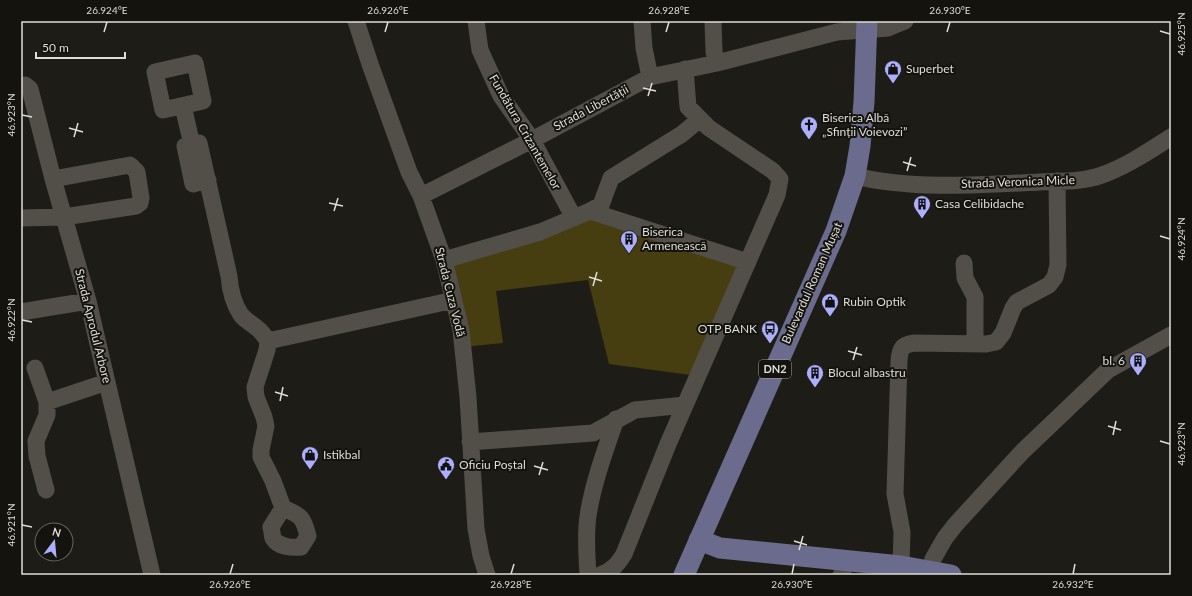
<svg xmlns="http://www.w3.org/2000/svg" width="1192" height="596" font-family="Lato,sans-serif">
<rect width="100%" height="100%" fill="#1e1c16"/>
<path fill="#463d11" d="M590,211L748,262L698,376L609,364L588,280L496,291L503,343L463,347L444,260Z"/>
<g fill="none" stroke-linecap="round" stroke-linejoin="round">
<path stroke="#514f48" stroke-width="17" d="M356,21L370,64L409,172L421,196L444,260L461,330L468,397L476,529L481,556L487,575
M476,21L480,50L501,96L532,140L574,218
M642,21L644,48L650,77
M713,21L714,52L717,63
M195,63L203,101L163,110L155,72Z
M21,86L25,85L30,89L53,179L88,301L152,575
M183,106L192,145
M855,176C914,190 980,185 1039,182C1060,181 1083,182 1102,175C1127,166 1149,151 1171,137
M208,180L193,184L185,146L199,143L229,276C230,290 233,303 241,315C246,321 253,324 258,329C262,332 265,337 268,341L267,350L255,387L256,397L264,417L266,426L261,450V457L273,481L283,508L271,527C272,530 272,535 273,538C278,547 292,548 301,547L308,536C303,516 301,516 283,508
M421,196L532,140L650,77L717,63L837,32L888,28L905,21
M590,211L748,262
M21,218L64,217L136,206L140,203L141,198L137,172L130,165L53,179
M444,260L540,232L590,211L601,205L611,178L682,134L700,119
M964,263L965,278L975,297V344
M21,312L88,301
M268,341L454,300
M35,368L47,402V415L36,441L37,456L46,490
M47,402L107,382
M470,442L593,433L635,410L685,405
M901,566L902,532L895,494L899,361C900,348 902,345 914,343L986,344L996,342L1003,333L1013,308L1017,302L1049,285L1055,277L1058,265L1057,181
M588,575C587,556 585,536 588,516C593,483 605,451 616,419
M600,575C612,571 618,564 624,554L668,444L777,195L780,179L773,171L709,128L688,107L685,69
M841,575L843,573L844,561
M929,575L933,559L945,538L956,524L1022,452L1108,370L1171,335"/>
<path stroke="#6a6b8d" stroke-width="21" d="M699,540L720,548L901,566L951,575
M684,575L836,231L855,176L860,146L864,102L867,21"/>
</g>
<path fill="none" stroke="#deddd8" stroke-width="1.5" d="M1160,31L1170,34M104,32L107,22M385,32L388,22M666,32L669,22M947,32L950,22M643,88L656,91M648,96L652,83M22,115L32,117M69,128L83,132M74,137L78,123M903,162L916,166M907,171L911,157M329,203L343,206M334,211L338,198M1160,236L1170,239M589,277L602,281M593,286L597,272M22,320L32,322M848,351L862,355M853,360L857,347M275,392L288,396M280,401L283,387M1108,426L1121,430M1113,435L1116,421M1160,441L1170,444M534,466L548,470M539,475L543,462M22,525L32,527M794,541L807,545M799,550L803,536M230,574L233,564M511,574L514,564M792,574L794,564M1073,574L1075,564"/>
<defs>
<g id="shop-pin" transform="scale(0.9)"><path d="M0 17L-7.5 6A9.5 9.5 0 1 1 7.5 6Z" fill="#acaffb" stroke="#15130d"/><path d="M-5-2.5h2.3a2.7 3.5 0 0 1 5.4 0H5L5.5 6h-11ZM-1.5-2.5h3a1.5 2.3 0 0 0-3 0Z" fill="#111"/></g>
<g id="church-pin" transform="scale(0.9)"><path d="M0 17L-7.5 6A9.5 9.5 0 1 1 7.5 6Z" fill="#acaffb" stroke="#15130d"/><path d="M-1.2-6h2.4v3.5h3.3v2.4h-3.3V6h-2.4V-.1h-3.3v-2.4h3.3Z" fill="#111"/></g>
<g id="building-pin" transform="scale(0.9)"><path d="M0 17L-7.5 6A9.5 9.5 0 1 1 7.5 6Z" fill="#acaffb" stroke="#15130d"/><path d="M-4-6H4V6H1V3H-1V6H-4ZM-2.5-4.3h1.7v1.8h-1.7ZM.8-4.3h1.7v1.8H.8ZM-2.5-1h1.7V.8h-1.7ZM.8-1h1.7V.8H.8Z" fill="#111"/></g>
<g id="bus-pin" transform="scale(0.9)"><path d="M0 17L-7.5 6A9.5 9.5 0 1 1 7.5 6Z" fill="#acaffb" stroke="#15130d"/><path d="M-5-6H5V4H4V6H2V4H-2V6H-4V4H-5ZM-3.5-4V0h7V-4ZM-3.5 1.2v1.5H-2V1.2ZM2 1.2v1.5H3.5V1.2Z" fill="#111"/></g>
<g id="civic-pin" transform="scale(0.9)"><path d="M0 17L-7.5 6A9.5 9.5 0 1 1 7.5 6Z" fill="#acaffb" stroke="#15130d"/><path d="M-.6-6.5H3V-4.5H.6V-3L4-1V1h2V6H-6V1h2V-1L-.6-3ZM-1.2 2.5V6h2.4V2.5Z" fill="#111"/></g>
</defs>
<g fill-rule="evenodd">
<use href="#shop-pin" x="893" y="69"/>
<use href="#church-pin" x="809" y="125"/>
<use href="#building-pin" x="922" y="204"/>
<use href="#building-pin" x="629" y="239"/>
<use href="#shop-pin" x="830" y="302"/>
<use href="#bus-pin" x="770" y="329"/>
<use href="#building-pin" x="1138" y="361"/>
<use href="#building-pin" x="815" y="373"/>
<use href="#shop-pin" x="310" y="455"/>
<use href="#civic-pin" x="446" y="465"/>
</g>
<g text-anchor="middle" stroke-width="4" stroke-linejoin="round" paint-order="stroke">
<rect fill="#15130d" stroke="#a2a09b" stroke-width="1" x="759" y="360" width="32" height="18" rx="3"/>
<g font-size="11" font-weight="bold" fill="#deddd8">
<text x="775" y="373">DN2</text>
</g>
<g font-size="12" fill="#deddd8" stroke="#15130d" text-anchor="start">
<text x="906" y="73">Superbet</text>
<text x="822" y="122">Biserica Albă<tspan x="822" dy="14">„Sfinții Voievozi”</tspan></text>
<text x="935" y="208">Casa Celibidache</text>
<text x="642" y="236">Biserica<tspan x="642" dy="14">Armenească</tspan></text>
<text x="843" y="306">Rubin Optik</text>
<text x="757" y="333" text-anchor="end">OTP BANK</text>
<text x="1125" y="365" text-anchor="end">bl. 6</text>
<text x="828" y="377">Blocul albastru</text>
<text x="323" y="459">Istikbal</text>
<text x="459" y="469">Oficiu Poștal</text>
</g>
<g font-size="12" fill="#deddd8" stroke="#15130d">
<text transform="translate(591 108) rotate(-28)" y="4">Strada Libertății</text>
<text transform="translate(525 132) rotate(60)" y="4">Fundătura Crizantemelor</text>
<text transform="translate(1018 182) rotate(-2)" y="4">Strada Veronica Micle</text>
<text transform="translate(812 283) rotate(-66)" y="4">Bulevardul Roman Mușat</text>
<text transform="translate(450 292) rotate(76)" y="4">Strada Cuza Vodă</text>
<text transform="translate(93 326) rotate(76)" y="4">Strada Aprodul Arbore</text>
</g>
</g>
<rect width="1192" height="596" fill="none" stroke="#15130d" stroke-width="44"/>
<g transform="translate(54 542) rotate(16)"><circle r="19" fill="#15130d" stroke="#65645e"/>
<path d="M0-3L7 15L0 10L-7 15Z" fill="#acaffb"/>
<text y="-6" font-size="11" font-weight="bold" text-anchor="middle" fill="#deddd8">N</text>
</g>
<path d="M36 52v6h89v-6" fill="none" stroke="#deddd8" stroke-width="2"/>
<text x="42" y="52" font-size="12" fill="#deddd8" stroke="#15130d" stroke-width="3" paint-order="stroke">50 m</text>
<rect x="22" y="22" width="1148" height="552" fill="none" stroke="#deddd8" stroke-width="1.5"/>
<g font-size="10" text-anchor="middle" fill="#deddd8">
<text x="107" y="14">26.924°E</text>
<text x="388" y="14">26.926°E</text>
<text x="669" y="14">26.928°E</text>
<text x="950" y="14">26.930°E</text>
<text transform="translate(1181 34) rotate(-90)" y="4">46.925°N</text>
<text transform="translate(11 115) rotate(-90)" y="4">46.923°N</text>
<text transform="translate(1181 239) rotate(-90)" y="4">46.924°N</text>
<text transform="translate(11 320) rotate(-90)" y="4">46.922°N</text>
<text transform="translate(1181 444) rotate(-90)" y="4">46.923°N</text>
<text transform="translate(11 525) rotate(-90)" y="4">46.921°N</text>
<text x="230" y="588">26.926°E</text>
<text x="511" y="588">26.928°E</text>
<text x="792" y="588">26.930°E</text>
<text x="1073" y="588">26.932°E</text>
</g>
</svg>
